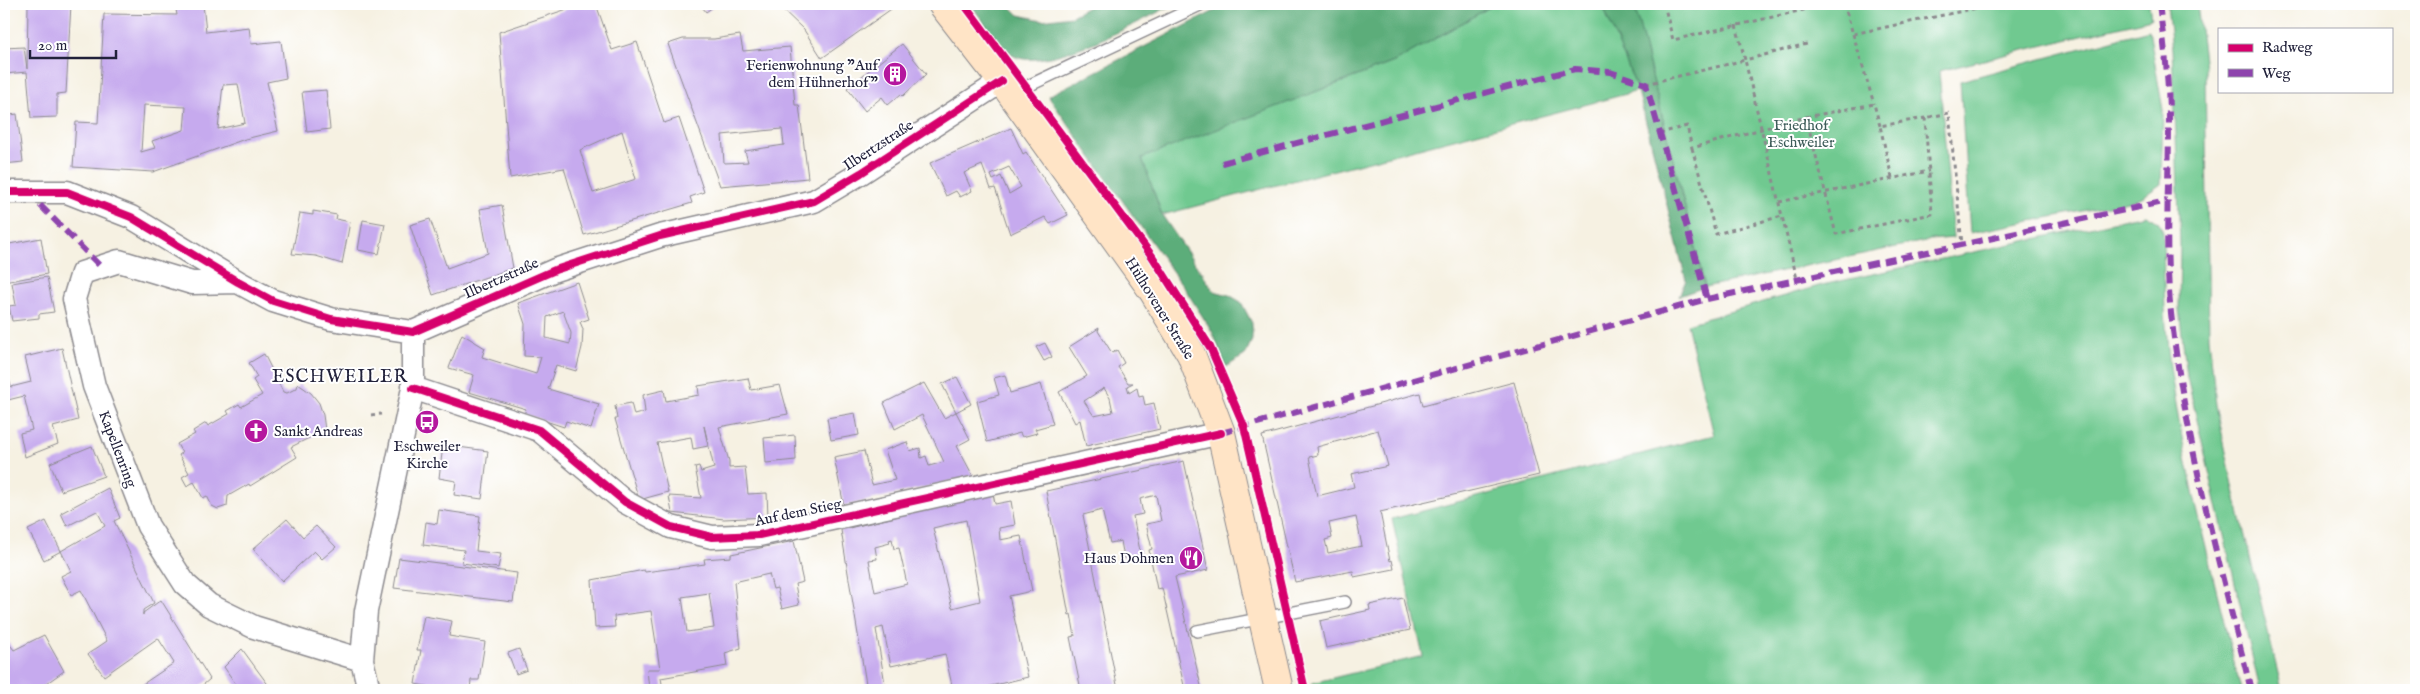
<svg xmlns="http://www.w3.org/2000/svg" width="2420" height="694" font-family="'IM FELL English',serif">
<rect width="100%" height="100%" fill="#fff"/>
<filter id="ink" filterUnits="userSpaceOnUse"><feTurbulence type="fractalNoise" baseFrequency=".02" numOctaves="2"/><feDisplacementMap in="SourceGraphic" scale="10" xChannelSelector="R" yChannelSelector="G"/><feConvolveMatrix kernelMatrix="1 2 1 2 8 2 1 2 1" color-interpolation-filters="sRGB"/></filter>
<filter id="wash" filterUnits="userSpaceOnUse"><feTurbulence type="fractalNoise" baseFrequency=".0096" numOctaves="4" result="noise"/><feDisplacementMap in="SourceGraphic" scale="20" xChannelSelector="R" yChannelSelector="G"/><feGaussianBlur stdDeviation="1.12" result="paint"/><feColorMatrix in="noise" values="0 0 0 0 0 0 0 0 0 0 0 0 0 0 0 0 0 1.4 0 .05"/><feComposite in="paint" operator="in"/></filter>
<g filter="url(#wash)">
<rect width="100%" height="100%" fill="#f6f1e2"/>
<path fill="#6fc990" stroke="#487666" d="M1495,4H1602L1638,91L1162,215L1141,158L1394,62Z
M1634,4H2149L2151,19L1939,71L1953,238L1930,240L1705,287Z
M2167,4H2197L2205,68L2209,337L2216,405L2236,499L2282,690H2260L2187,377L2179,309L2180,244L2176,135L2172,50Z
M2149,30L2163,110L2161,184L2144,196L2128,202L1970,233L1960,81Z
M2145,215L2158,222L2163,232C2164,282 2164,331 2172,380C2188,485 2216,587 2241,690H1313L1312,683L1423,656L1392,519L1714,435L1687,324L1822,285Z"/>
<path fill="#5bad7a" stroke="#3e685a" d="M970,4H1008L1019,15L1042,20L1072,16L1093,4H1174C1143,20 1046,73 1014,56C1003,50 979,15 970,4Z
M1228,4H1495L1394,62L1142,158L1162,215L1214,291L1229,295L1241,302L1252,323V340L1245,355L1226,367L1213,333L1185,289L1048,96Z
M1602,4H1634L1705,287L1679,296L1686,280L1638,91Z"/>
<g id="blocks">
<path fill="#c6aaee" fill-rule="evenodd" d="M28,4H71L66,93L57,94V117L31,118L27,72L4,74V48L24,47L27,69Z
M175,4H203L206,32L249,27L251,44L281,41L286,78L267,82L278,131L245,139L153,172L73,167L76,122L98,123L104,14L177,15ZM238,84L245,123L218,129L223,85ZM144,105L186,107L184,130L152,141L155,148L141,152Z
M582,4H596L612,50L637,42L664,123L679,118L704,192L690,197L692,203L584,235L564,168L510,178L499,32ZM622,131L636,179L593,193L580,150Z
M700,4H717L706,12Z
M777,4H892L894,7L822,58L804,30Z
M740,35L743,51L790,47L795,105H799L808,178L720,186L668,44L683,39H714ZM782,129L784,145L745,151L748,162L724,163L722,135Z
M902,44L926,74L903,96L901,94L888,105L882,97L865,111L847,88Z
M326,90L330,129L307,132L302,92Z
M17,114L23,162L4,164V116Z
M1011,128L1023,154L1026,152L1068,215L1050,224L1045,217L1010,234L995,188L991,189L982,165L964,173L972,191L960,197L956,191L946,196L930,163ZM1009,167L1021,187L1009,194L1001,176L993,180L991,175Z
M502,205L513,268L433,295L410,225L430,219L447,268L488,253L480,209Z
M313,211L337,215L336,219L350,222L342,264L316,256L292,254L300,213L313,215Z
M363,220L385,224L379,254L358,250Z
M41,238L47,274L4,282V245Z
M47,277L54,312L39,314V318L12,321L9,306L16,305L12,283Z
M577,282L589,319L580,322L583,329L582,347L576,371L556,365L548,389L599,404L591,429L566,421L564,427L524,414L526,409L469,392L474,375L449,368L462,334L485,348L482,357L536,374L541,357L524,356L525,324L518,303ZM563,311L571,333L570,344L546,338L547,317Z
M1099,328L1098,331L1112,353L1117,350L1124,363L1118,367L1128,383H1133L1127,386L1129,393L1137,388L1139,397L1143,396L1145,405L1154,403L1160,429L1086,446L1080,420L1075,423L1059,392L1087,376L1069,347ZM1104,388L1110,398L1113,412L1094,416L1084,401Z
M1045,343L1052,357L1044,361L1036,347Z
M62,348L78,420L53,427L58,444L25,457L20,433L32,430L24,396L4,401V360L11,387L31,382L25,357Z
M264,354L283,392L287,393L297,388L298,384L311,393L319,403L323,415L325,430L291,447L297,457L250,486L249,484L228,496L227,506L218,509L212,506L207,496L203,498L194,482L187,486L182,477L189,473L179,455L182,453L177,444L195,434L193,431L206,423L208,426L229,414L227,411L239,404L241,407L262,395L253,380L257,377L249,363Z
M1005,375L1010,393L1041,384L1053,424L1035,429L1037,433L1022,437L1020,433L987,442L977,401L999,395L994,378Z
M957,377L971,404L956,412L942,384Z
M748,378L751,390L780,385L788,414L719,427L729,461V468L745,467L748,494L767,493L768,517L724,519L672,513L669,496L701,498L695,467L699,466L701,472L714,468L704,426L708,446L693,449L691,437L657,443L668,492L639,500L615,419H617L615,406L631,403L634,415L645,412L643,395L664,390L666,401L699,395L698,386Z
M1514,382L1539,475L1380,512L1390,561L1392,560L1394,569L1354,577L1353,571L1295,582L1262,436L1420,393L1423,406ZM1378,430L1388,466L1351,474L1354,487L1317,496L1309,457L1318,455L1317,447ZM1356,517L1362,546L1328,553L1325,540L1332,538L1329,523Z
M924,383L944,418L956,412L970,439L957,446L973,476L844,506L834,457L864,451L872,485L895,480L885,450L907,442L910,451L920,448L921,458L926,456L929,466L944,462L922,415L895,429L884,403Z
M855,413L859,435L831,440L827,418Z
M795,435L796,460L766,463L764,438Z
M443,445L488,451L482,499L454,495L456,481L439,478Z
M92,446L104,476L61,491L50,463Z
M1184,461L1208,570L1175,577L1202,690H1185L1162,588L1157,589L1149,550L1152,549L1146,524L1161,521L1156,495L1140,499L1143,514L1133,516L1141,556L1124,558L1121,541L1110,543L1102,510L1083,515L1118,690H1081L1070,637L1075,636L1071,614L1069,615L1046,491Z
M108,488L120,518L114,521L154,603L143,610V615V613L161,600L210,679L197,690H134L174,663L158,638L104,676L88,654L107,641L81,590L71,595L61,576L71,571L61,551L105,526L97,511L67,526L61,513Z
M993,493L995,504L1011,501L1015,525L999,528L1000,540L1021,536L1032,591L1009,596L1028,677L974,690H953L945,654L891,666L883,627L876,629L886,690H867L841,530ZM966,520L980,601L952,608L933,528ZM892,539L894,549L899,548L907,584L875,592L869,560L877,559L875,547L890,543L889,540Z
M439,510L480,516L476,551L501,554L498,568L462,563L464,550L423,545L426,522L437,524Z
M287,519L303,537L316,526L336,547L322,559L314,551L282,581L253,549Z
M46,521L61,551L44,560L28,530Z
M794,541L803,582L795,584L799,605L782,609L777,588L773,589L769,574L734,582L741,648L725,653L727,666L661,678L663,690H649L647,669H660L651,611L614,616L615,627L595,628L592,580L644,570L645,572L705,564L704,559L731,557V554ZM709,593L714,628L687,632L682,597Z
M399,558L517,573L513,602L394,588Z
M1403,598L1410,630L1326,648L1320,621L1370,610L1369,605Z
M424,616L452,621L449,636L485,642L479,680H471L470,690H448L415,684L421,650H417Z
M44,635L64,671L37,690H4V637L14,650Z
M242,649L258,671L272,690H234L237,686L224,667Z
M519,649L527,670L516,674L508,653Z"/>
</g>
</g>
<g filter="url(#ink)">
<use href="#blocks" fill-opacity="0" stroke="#8c8a8e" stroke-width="1"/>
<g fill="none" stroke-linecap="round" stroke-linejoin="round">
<g stroke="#8c8a8e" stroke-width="14">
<path id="lane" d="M1011,94L1202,4
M1197,631L1345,602"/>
</g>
<g stroke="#8c8a8e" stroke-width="25">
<path id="street" d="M4,192H67L131,217L238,282L273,301L331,319L413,332L555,270L660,236L814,201L861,173L1002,81
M238,282L192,283L119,261L82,273L74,299L94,386L148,526L185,584L209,605L254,627L362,660
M413,388L539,430L625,502L671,527L712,537L759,535L1221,433
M369,690L362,660L366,611L413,388V332"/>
</g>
<g stroke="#8c8a8e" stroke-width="30">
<path id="secondary" d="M942,4L1002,81L1153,291L1191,354L1221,433L1279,690"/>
</g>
<path stroke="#8c8a8e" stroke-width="3" stroke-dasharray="4 4" stroke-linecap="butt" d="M1664,4L1673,40L1829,4
M1800,4L1802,10
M1844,4L1853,34L1996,4
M1960,4L1962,11
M2108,4L2116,9L2147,4
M1736,25L1745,60L1807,44
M1853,34L1874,104
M1646,84L1745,60L1782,216
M1806,117L1874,104L1880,126
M1660,133L1687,126L1692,148L1806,117L1836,234L1932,214L1925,118L1949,113L1962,245
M1692,148L1716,234L1782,216L1797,279
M1892,178L1880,126L1925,118
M1779,202L1929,171
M371,415L381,414"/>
<use href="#lane" stroke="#fff" stroke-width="11"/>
<use href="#street" stroke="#fff" stroke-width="22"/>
<use href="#secondary" stroke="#ffe4c6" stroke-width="28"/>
<path stroke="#8e44ad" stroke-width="6" stroke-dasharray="12 6" stroke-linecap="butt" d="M2159,4C2164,42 2169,81 2169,120C2169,184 2164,249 2171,313C2185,441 2220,566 2251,690
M1222,163L1575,69L1610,72L1646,84L1707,299
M40,205L101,267
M1221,433L1707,299L2167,201"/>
<g stroke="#fff" stroke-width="11">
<path id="cycleway" d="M964,4L1152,256L1210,347L1244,426L1305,690
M4,192H67L131,217L238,282L273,301L331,319L413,332L555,270L660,236L814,201L861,173L1002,81
M413,388L539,430L625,502L671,527L712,537L759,535L1221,433"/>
</g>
<use href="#cycleway" stroke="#d6006c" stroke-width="8"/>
</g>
</g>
<defs>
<g id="building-disc" transform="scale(1.25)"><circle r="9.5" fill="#b5179e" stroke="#fff"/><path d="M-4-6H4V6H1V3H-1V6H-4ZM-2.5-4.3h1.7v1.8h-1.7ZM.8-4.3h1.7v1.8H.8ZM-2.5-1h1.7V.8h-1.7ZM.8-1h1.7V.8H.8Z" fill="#fff"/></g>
<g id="bus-disc" transform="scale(1.25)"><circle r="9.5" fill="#b5179e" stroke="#fff"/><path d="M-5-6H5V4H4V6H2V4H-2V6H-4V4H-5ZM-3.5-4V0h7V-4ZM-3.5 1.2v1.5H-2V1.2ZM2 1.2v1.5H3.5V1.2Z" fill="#fff"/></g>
<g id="church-disc" transform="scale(1.25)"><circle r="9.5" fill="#b5179e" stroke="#fff"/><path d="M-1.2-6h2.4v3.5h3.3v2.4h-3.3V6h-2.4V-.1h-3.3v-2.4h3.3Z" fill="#fff"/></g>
<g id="restaurant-disc" transform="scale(1.25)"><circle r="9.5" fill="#b5179e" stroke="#fff"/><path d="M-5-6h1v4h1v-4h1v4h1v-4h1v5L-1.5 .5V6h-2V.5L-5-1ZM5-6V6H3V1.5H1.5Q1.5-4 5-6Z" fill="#fff"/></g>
</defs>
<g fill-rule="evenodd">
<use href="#building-disc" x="895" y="74"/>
<use href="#bus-disc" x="427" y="422"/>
<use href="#church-disc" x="256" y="431"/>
<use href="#restaurant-disc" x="1191" y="558"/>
</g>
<g text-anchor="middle" stroke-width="4" stroke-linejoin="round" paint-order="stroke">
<g font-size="15" fill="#22223b" stroke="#fff" text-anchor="end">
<text x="878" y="70">Ferienwohnung "Auf<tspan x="878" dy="17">dem Hühnerhof"</tspan></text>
<text x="274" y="436" text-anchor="start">Sankt Andreas</text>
<text x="427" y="451" text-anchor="middle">Eschweiler<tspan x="427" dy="17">Kirche</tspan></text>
<text x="1174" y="563">Haus Dohmen</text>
</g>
<g font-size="15" fill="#3d5c59" stroke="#fff">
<text x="1801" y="130">Friedhof<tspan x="1801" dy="17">Eschweiler</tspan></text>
</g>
<g font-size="15" fill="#22223b" stroke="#fff">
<text transform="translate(878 145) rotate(-33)" y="5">Ilbertzstraße</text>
<text transform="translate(501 278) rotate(-24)" y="5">Ilbertzstraße</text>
<text transform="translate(1160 308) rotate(58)" y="5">Hülhovener Straße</text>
<text transform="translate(118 449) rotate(69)" y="5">Kapellenring</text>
<text transform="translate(798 512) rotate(-12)" y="5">Auf dem Stieg</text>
</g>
<g font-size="18" letter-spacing="1" fill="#22223b" stroke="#fff">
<text x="340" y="382">ESCHWEILER</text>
</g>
</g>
<rect width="2420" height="694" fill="none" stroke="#fff" stroke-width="20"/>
<rect x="2218" y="28" width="175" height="65" fill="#ffffff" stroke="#a7a7b1"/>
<rect x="2228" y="44" width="25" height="8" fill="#d6006c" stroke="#a7a7b1"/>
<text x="2262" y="52" font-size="15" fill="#22223b">Radweg</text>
<rect x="2228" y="69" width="25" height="8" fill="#8e44ad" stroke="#a7a7b1"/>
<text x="2262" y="78" font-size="15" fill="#22223b">Weg</text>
<path d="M30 50v8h86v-8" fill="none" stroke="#22223b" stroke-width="2.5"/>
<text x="38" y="50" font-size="15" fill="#22223b" stroke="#ffffff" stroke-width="4" paint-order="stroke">20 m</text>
</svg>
